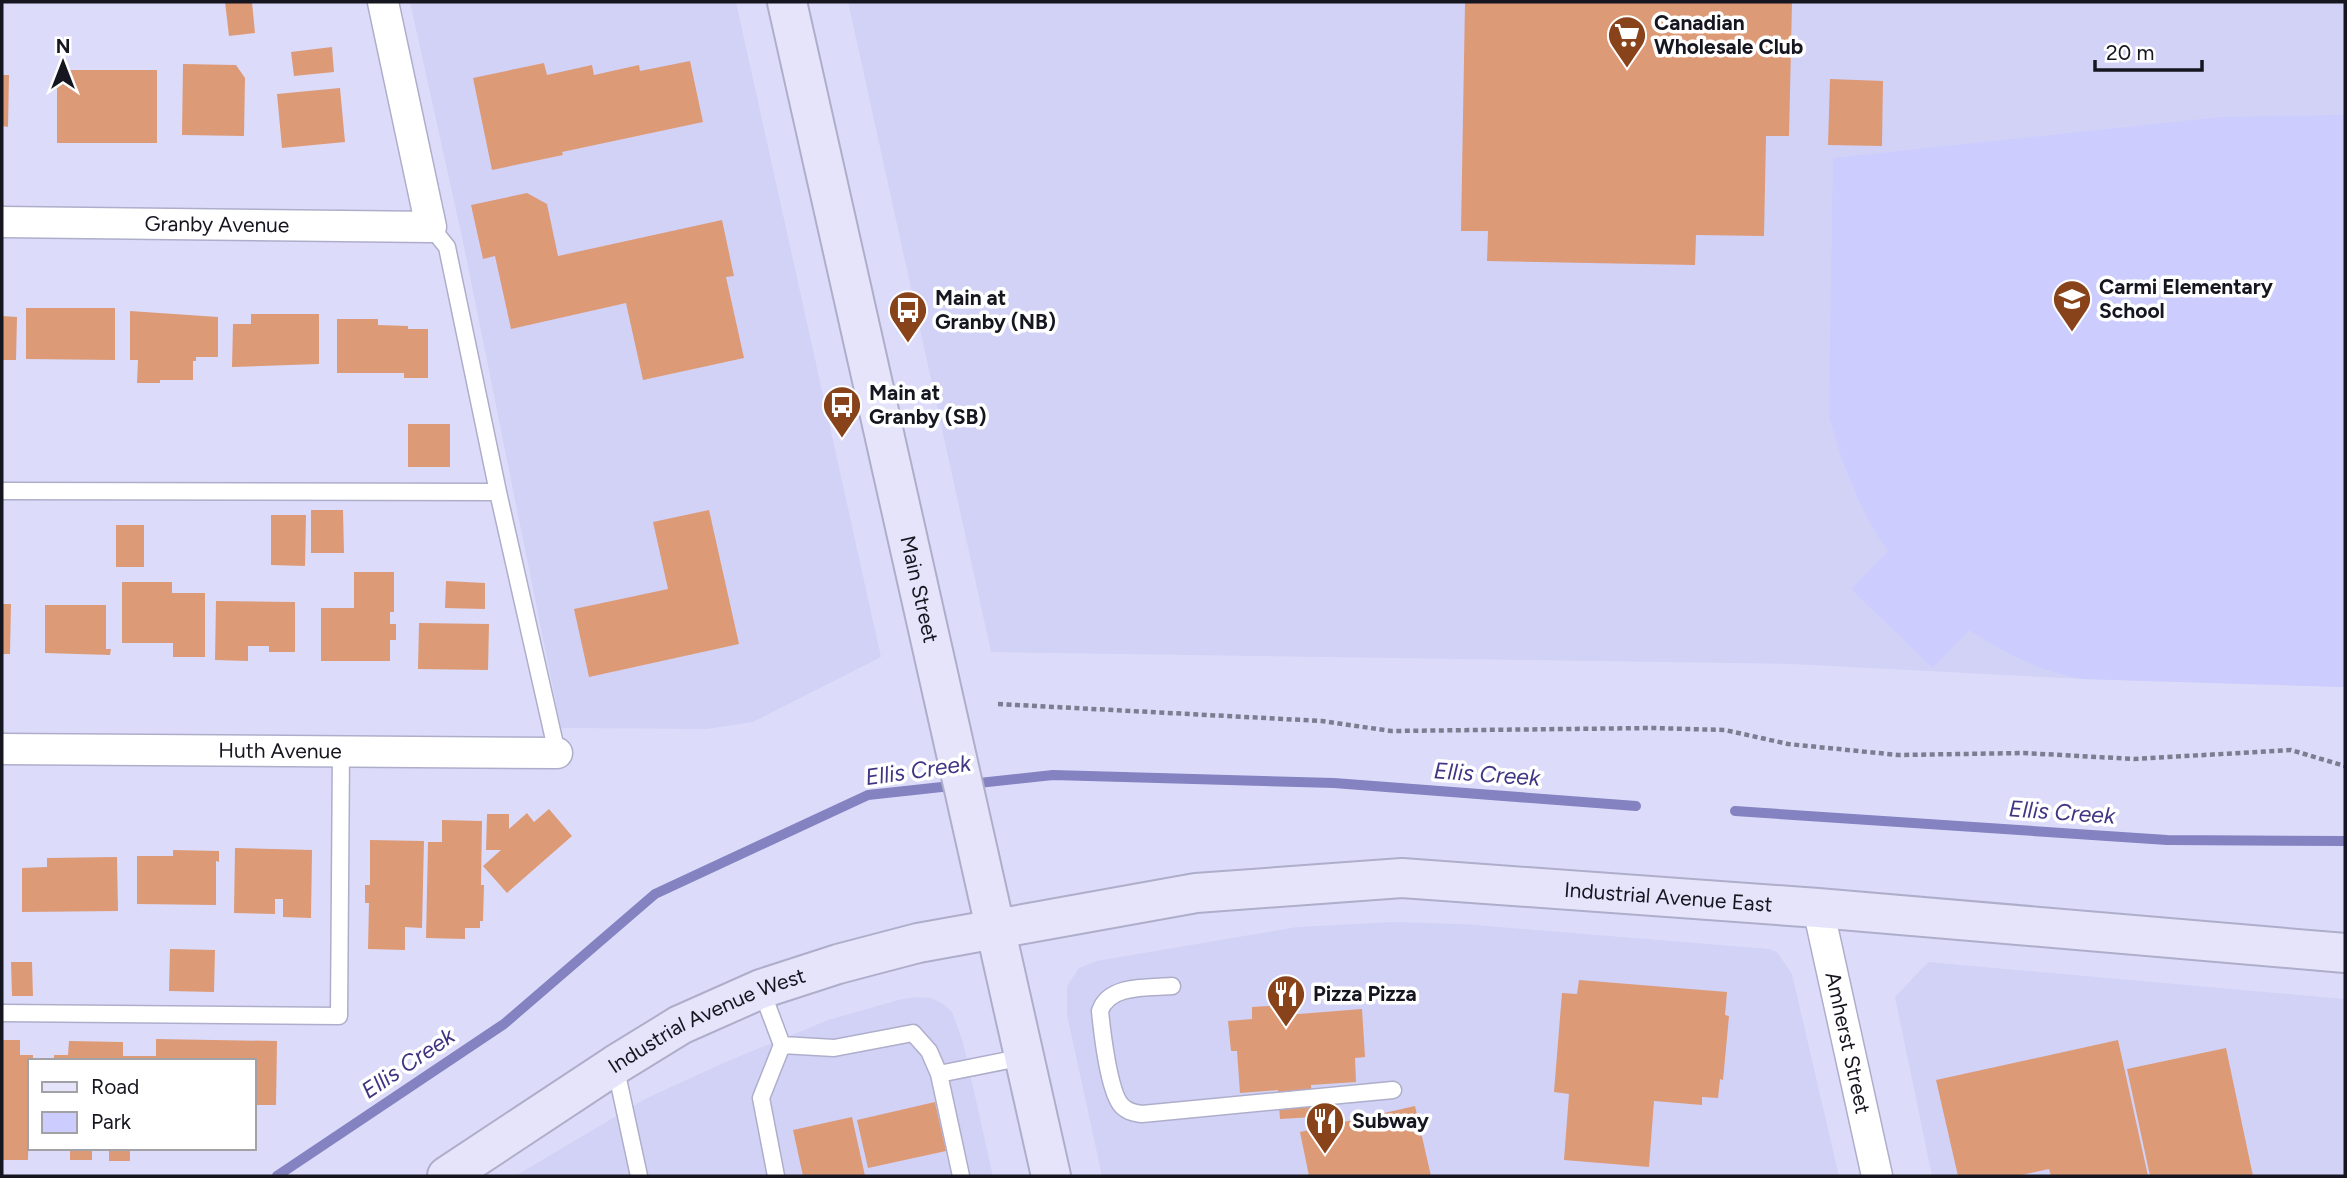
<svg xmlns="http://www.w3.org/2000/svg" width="2347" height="1178" font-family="Figtree,sans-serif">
<rect width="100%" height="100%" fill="#dcdcfa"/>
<path fill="#d2d2f7" d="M410,2H736L881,657L753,722L707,729L561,728L463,242Z
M848,2H2345V687L2082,679L1791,664L991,652Z
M1395,922L1463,924L1770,949L1777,952L1792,974L1839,1176H1102L1067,1015V986L1079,968L1096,961L1297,927Z
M1928,962L2345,999V1176H1932L1895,997Z
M916,997L931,998L942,1003L952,1012L963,1042L993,1176H515L645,1099L721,1064L828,1020L902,999Z"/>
<path fill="#ccccfe" d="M2345,115V687L2082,679C2034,669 2011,656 1969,630L1933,668L1851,589L1888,551C1859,510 1842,464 1829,416L1833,158L2221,117Z"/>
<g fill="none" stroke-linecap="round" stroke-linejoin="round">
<path stroke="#8482c1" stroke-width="10" d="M1735,811L2167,840L2345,841
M277,1176L504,1024L655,894L868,795L1053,775L1334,783L1636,806"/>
</g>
<path fill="#dd9a77" d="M225,2H252L255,33L229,36Z
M1465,2H1792L1789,136H1766L1764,236L1696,235L1695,265L1487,261L1488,231H1461Z
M332,47L334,72L294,76L291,52Z
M690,61L703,122L562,152L563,155L492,170L473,78L544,63L547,75L592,65L594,75L639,65L640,71Z
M183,64L236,65L245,78L244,136L182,135Z
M57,70H157V143H57Z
M2,75H9L8,127L2,126Z
M1830,79L1883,81L1882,146L1828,145Z
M340,88L345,142L282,148L277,94Z
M527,193L547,204L558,256L722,220L734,276L726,277L744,358L643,380L626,303L511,329L495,256L483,259L471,205Z
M26,308H115V360L26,359Z
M130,311L218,317V357H196V361H193V380H160V383H137L138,360H130Z
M251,314H319V364L232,367L233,324H251Z
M2,316L17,317L16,360H2Z
M337,319H378V325L408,326V329H428V378H404V373H337Z
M408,424H450V467H408Z
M311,510H343L344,553H311Z
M709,510L739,644L589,677L574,609L668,589L653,522Z
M271,515H306L305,566L271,565Z
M116,525H144V567H116Z
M354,572H394V612H390V624H396V640H390V661H321V608H354Z
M446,581L485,583V609L445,608Z
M122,582H172V593H205V657H173V643H122Z
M216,601L295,602V652H269V646H248V661L215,660Z
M2,604H11L10,654H2Z
M45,605H106V649H111L110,655L45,653Z
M419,623L489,624L488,670L418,669Z
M549,809L572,836L507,893L483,866L501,850H486L487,814H509V829L527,813L534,822Z
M442,820L482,821L481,885H484L483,921H480V928H465V939L426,938L428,842H442Z
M370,840L424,841L422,928L405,927V950L368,949L369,903H365V885H370Z
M235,848L312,850L311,918L283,917V899H275V914L234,913Z
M173,850L219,851V862L216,861V905L137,904V856H173Z
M117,857L118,911L22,912V868L47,867V858Z
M170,949L215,950L214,992L169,991Z
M11,962H32L33,996H12Z
M1579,980L1727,992L1725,1015L1729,1016L1723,1080L1720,1079L1718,1098L1702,1097V1105L1654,1101L1649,1167L1564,1160L1569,1094L1554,1092L1562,993L1577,994Z
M1285,1005L1286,1015L1362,1009L1365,1057L1355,1058L1356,1082L1311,1085L1314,1117L1280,1119L1278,1090L1240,1093L1237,1051H1231L1228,1021L1252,1019V1007Z
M156,1039L277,1041L276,1105H254V1061H54V1055H68L69,1041L123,1042V1056H156Z
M2,1040H20V1055H33V1061H30L28,1160H2Z
M2118,1040L2148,1176H2051L2049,1169L2017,1176H1958L1936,1080Z
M2226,1048L2253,1176H2150L2127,1069Z
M935,1102L946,1151L868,1168L857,1120Z
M1415,1106L1431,1176H1309L1300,1132Z
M852,1117L865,1176H803L793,1130Z
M70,1148H92V1160H70Z
M109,1148H130V1161H109Z"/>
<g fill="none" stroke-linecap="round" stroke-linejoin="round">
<g stroke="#aeaecb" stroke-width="19">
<path id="lane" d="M431,227L447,247L498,492L557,753
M2,491L498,492
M1172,986C1148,988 1109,984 1100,1011C1102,1031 1109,1093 1122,1106C1128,1112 1135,1113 1142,1114L1393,1090
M761,989L782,1045L761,1098L776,1176
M2,1013L339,1016L341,751
M782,1045L834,1048L913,1033L929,1051L939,1074L961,1176
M615,1065L639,1176
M939,1074L1024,1057"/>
</g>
<g stroke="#aeaecb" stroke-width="33">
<g id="street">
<path id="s1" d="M2,222L431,227L383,2"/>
<path id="s2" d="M2,749L557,753"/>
<path id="s3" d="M1818,908L1877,1176"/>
</g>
</g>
<g stroke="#aeaecb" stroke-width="42">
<g id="secondary">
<path id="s4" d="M787,2L1051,1176"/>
<path id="s5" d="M447,1176L615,1065L680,1025L761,989L838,964L918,943L1196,893L1402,878L1818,908L2345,953"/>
</g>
</g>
<path stroke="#7d7d91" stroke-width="4.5" stroke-dasharray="5 3.5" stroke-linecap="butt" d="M998,704L1322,721L1391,731L1652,728L1725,730L1788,744L1898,755L2024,753L2134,759L2291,750L2345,766"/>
<use href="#lane" stroke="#fff" stroke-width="16"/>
<use href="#street" stroke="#fff" stroke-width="30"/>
<use href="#secondary" stroke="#e5e4fa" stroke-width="38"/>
</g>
<defs>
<g id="supermarket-pin" transform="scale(2.0125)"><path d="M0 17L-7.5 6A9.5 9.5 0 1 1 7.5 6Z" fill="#88431a" stroke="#fff"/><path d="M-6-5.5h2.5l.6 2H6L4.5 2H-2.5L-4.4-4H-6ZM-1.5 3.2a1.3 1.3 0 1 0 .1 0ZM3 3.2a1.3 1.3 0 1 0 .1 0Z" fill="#fff"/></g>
<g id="school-pin" transform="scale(2.0125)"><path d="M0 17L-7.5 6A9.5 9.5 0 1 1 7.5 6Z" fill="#88431a" stroke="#fff"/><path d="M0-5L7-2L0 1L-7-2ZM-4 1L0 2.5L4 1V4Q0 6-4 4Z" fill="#fff"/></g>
<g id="bus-pin" transform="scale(2.0125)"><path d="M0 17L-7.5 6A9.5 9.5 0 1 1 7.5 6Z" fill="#88431a" stroke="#fff"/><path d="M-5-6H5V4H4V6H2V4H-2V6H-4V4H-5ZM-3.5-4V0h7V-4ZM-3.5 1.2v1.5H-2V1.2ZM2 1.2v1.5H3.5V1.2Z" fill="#fff"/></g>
<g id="restaurant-pin" transform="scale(2.0125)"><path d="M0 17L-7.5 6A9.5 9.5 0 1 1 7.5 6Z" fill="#88431a" stroke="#fff"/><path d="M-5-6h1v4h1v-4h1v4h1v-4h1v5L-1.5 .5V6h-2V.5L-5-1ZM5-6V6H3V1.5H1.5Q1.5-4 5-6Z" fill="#fff"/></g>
</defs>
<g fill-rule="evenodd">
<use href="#supermarket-pin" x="1627" y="35"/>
<use href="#school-pin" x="2072" y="299"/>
<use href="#bus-pin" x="908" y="310"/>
<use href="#bus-pin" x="842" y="405"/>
<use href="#restaurant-pin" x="1286" y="994"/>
<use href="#restaurant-pin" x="1325" y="1121"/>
</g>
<g text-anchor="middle" stroke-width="7" stroke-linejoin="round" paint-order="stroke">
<g font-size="21" font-weight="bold" fill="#161620" stroke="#fff" text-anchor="start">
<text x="1654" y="30">Canadian<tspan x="1654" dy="24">Wholesale Club</tspan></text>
<text x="2099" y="294">Carmi Elementary<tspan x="2099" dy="24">School</tspan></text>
<text x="935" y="305">Main at<tspan x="935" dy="24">Granby (NB)</tspan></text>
<text x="869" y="400">Main at<tspan x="869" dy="24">Granby (SB)</tspan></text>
<text x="1313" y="1001">Pizza Pizza</text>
<text x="1352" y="1128">Subway</text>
</g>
<g font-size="21" fill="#161620" stroke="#fff">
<text dy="7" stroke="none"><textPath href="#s1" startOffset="215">Granby Avenue</textPath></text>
<text dy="7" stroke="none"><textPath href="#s4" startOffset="602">Main Street</textPath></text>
<text dy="7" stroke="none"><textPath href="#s2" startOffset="278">Huth Avenue</textPath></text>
<text dy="7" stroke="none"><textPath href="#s5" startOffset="1286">Industrial Avenue East</textPath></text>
<text dy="7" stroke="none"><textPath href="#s5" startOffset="304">Industrial Avenue West</textPath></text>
<text dy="7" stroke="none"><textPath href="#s3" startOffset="138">Amherst Street</textPath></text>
</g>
<g font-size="23" font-style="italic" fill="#403582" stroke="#fff">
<text transform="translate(918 770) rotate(-8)" y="8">Ellis Creek</text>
<text transform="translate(1487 774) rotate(4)" y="8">Ellis Creek</text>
<text transform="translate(2062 812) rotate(4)" y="8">Ellis Creek</text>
<text transform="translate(408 1063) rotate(-34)" y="8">Ellis Creek</text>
</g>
</g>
<rect width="2347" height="1178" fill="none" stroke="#161620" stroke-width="7"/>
<rect x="28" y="1059" width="228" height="91" fill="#ffffff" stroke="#a2a2a6" stroke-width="2"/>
<rect x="42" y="1082" width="35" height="10" fill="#e5e4fa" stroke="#a2a2a6" stroke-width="2"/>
<text x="91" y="1094" font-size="21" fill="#161620">Road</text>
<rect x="42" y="1112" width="35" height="21" fill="#ccccfe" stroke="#a2a2a6" stroke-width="2"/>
<text x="91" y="1129" font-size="21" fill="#161620">Park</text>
<g transform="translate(63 63)" stroke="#ffffff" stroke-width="5" paint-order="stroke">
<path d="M0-5L12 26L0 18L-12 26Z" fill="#161620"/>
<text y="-10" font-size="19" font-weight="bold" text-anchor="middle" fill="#161620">N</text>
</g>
<path d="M2095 60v10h107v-10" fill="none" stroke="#161620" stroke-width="3.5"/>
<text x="2106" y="60" font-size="21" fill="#161620" stroke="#ffffff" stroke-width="5" paint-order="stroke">20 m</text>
</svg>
